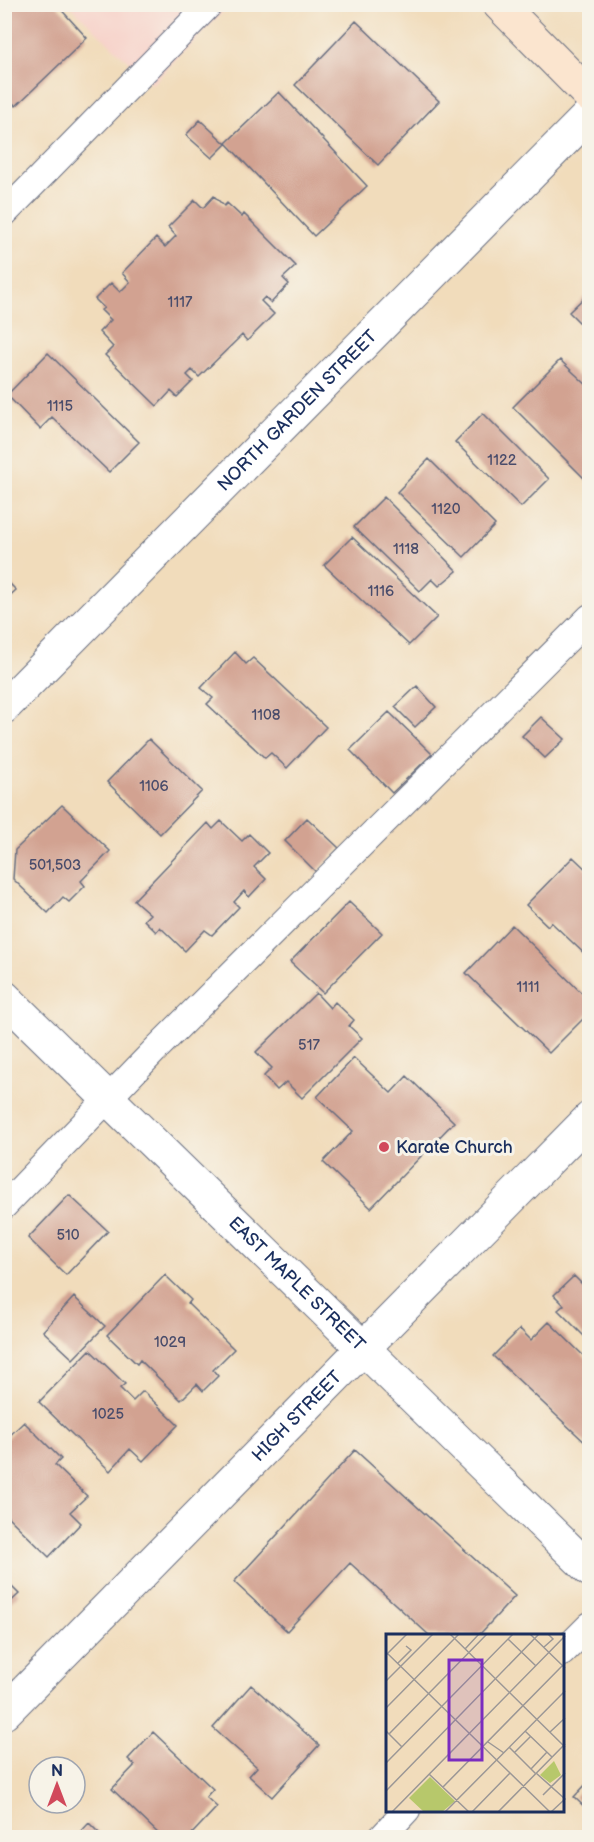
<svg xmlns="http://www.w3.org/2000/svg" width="594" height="1842" font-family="'Balsamiq Sans',sans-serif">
<rect width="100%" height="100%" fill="#f7f3e8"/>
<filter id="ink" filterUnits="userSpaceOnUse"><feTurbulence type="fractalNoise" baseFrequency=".0167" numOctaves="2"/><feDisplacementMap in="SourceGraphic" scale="12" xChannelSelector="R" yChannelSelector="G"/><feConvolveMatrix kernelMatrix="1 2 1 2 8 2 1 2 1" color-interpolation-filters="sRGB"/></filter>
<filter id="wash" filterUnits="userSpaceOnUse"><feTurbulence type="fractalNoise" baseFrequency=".008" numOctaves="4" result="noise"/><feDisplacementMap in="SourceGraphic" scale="24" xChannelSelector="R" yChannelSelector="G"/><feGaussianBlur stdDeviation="1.35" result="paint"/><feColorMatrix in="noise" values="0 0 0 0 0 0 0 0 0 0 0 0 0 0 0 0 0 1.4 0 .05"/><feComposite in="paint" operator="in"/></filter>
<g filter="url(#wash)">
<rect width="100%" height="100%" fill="#f1dcbb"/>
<path fill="#f7d1c9" d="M69,5H230L152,84Z"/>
<g id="blocks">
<path fill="#d2a291" d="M7,4H56L87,38L16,106L4,94V7Z
M356,21L439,101L378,165L295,85Z
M279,92L367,186L314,236L226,143Z
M200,120L226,144L212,158L186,135Z
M214,196L224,206L227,203L242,217L244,214L296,266L283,278L289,284L271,303L265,297L261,301L274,314L247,341L242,335L199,377L192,370L187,375L193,381L177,397L171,391L157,406L105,355L113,347L99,332L111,320L101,310L104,308L95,299L111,283L120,292L130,282L122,273L156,238L165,247L176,236L168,227L195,200L203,208Z
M590,292V333L569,312Z
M48,353L139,442L109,472L52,417L40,429L7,395Z
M560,360L590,388V479L587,481L513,407Z
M483,413L549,479L521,507L455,442Z
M429,459L495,525L464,557L397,492Z
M384,497L457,571L439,586L432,579L420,591L354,527Z
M352,537L437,617L409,645L324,565Z
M4,578L16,590L4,601Z
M235,652L246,664L253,658L326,727L287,768L271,753L265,758L207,704L213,698L201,688Z
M417,686L436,707L415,727L395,707Z
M389,712L432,754L392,793L350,750Z
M541,717L565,739L545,758L522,736Z
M149,739L202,791L160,834L107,782Z
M62,805L110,851L81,881L85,886L69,902L63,897L48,913L13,879L15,850Z
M307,818L339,848L316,872L285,841Z
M221,821L242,841L249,834L268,853L254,867L266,879L249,897L244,891L234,902L239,907L212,935L205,930L185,951L160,927L156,932L144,920L150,914L134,900L208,823L213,829Z
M573,857L590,873V959L551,922L548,926L526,905Z
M349,902L382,933L323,993L290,962Z
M512,925L590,1001V1012L549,1053L466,973Z
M316,993L330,1008L335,1002L354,1020L349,1026L362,1038L302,1098L286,1082L277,1090L264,1076L272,1068L256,1052Z
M354,1058L391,1093L407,1076L454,1122L371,1208L323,1162L353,1131L317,1097Z
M69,1195L108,1231L66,1275L28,1238Z
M165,1275L191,1300L188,1304L234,1349L213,1370L218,1376L203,1391L197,1384L181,1400L140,1360L137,1364L107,1335Z
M574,1276L584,1286L590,1280V1342L558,1310L564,1305L554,1295Z
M74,1297L105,1326L73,1359L43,1331Z
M549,1322L590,1362V1447L493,1356L520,1329L531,1340Z
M90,1350L125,1384L120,1388L133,1401L143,1391L178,1425L143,1461L130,1449L110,1471L39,1402Z
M24,1422L61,1459L55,1465L87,1496L70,1512L81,1523L49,1557L4,1513V1441Z
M355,1450L515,1596L479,1635H429L350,1563L287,1631L234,1582Z
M4,1579L19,1594L4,1608Z
M251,1685L319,1745L272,1797L249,1776L257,1767L213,1728Z
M153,1732L213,1789L206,1797L217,1807L188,1838H163L112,1789L135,1765L128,1759Z
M590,1780V1812L574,1797Z
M89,1823L104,1838H75Z"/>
</g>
</g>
<g filter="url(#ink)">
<use href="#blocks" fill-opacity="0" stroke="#666c7f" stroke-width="1.5"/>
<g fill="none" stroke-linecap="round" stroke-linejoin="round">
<g stroke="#666c7f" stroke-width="28">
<path id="service" d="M4,214L210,4
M4,1206L158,1047L590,617
M562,1653L590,1625
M381,1838L407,1810"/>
</g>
<g stroke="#666c7f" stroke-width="35">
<g id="minor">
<path id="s1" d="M4,997L590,1570"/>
<path id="s2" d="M4,1713L590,1118"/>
</g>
</g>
<g stroke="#666c7f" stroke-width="35">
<g id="tertiary">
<path id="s3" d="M4,707L590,114"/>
</g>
</g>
<g stroke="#666c7f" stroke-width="35">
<path id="secondary" d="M499,4L590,96"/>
</g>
<use href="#service" stroke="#fff" stroke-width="26"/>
<use href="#minor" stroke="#fff" stroke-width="33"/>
<use href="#tertiary" stroke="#fff" stroke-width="33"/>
<use href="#secondary" stroke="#fbe5cf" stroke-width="33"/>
</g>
</g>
<circle fill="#d1495b" stroke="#f7f3e8" stroke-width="2" cx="384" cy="1147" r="6"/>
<g text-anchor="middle" stroke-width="6" stroke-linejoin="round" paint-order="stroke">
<g font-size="15" fill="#494c6b">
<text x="180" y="307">1117</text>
<text x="60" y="411">1115</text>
<text x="502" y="465">1122</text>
<text x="446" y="514">1120</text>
<text x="406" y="554">1118</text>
<text x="381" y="596">1116</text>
<text x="266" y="720">1108</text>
<text x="154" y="791">1106</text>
<text x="55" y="870">501,503</text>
<text x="528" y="992">1111</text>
<text x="309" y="1050">517</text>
<text x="68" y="1240">510</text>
<text x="170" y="1347">1029</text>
<text x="108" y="1419">1025</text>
</g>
<g font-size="18" fill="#1b2f5e" stroke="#f7f3e8">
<text dy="6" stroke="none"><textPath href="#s3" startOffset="417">NORTH GARDEN STREET</textPath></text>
<text dy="6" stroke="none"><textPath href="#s1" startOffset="410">EAST MAPLE STREET</textPath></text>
<text dy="6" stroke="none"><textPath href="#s2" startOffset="417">HIGH STREET</textPath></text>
</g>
<g font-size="18" fill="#1b2f5e" stroke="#f7f3e8" text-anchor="start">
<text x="396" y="1153">Karate Church</text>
</g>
</g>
<g transform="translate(386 1634)">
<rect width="178" height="178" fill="#f1dcbb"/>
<path d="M168,127L175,141L164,149L154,141ZM44,143L69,167L56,178H38L23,164Z" fill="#b7c86b"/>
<path fill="none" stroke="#9b9796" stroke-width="1.5" d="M64,0L179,113M144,0L179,34M122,5L150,32M158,13L167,5L162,0M79,15L93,0M1,19L164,178M0,21L21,0M12,29L25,16L20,12M0,47L47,0M0,74L73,0M0,97L16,113M139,97L166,123M164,98L179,84M3,100L101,0M102,108L118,119M123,113L150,140M128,119L145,102M0,129L127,0M145,135L161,118M150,139L179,165L165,178M43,140L83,178M57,153L177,31M0,157L153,0M157,161L179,139M6,178L179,2M59,178L179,57M86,178L124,139M112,178L179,110"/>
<path fill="#7b2cbf" fill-opacity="0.15" stroke="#7b2cbf" stroke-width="3" d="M63,26H96V126H63Z"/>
<rect width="178" height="178" fill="none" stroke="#1b2f5e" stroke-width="3"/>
</g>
<rect width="594" height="1842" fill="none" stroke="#f7f3e8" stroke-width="24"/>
<g transform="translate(57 1785)"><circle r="28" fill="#f7f3e8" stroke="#9fa5b1" stroke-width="1.5"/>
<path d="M0-4.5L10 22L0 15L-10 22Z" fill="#d1495b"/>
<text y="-9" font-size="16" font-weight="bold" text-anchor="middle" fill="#1b2f5e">N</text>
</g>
</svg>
